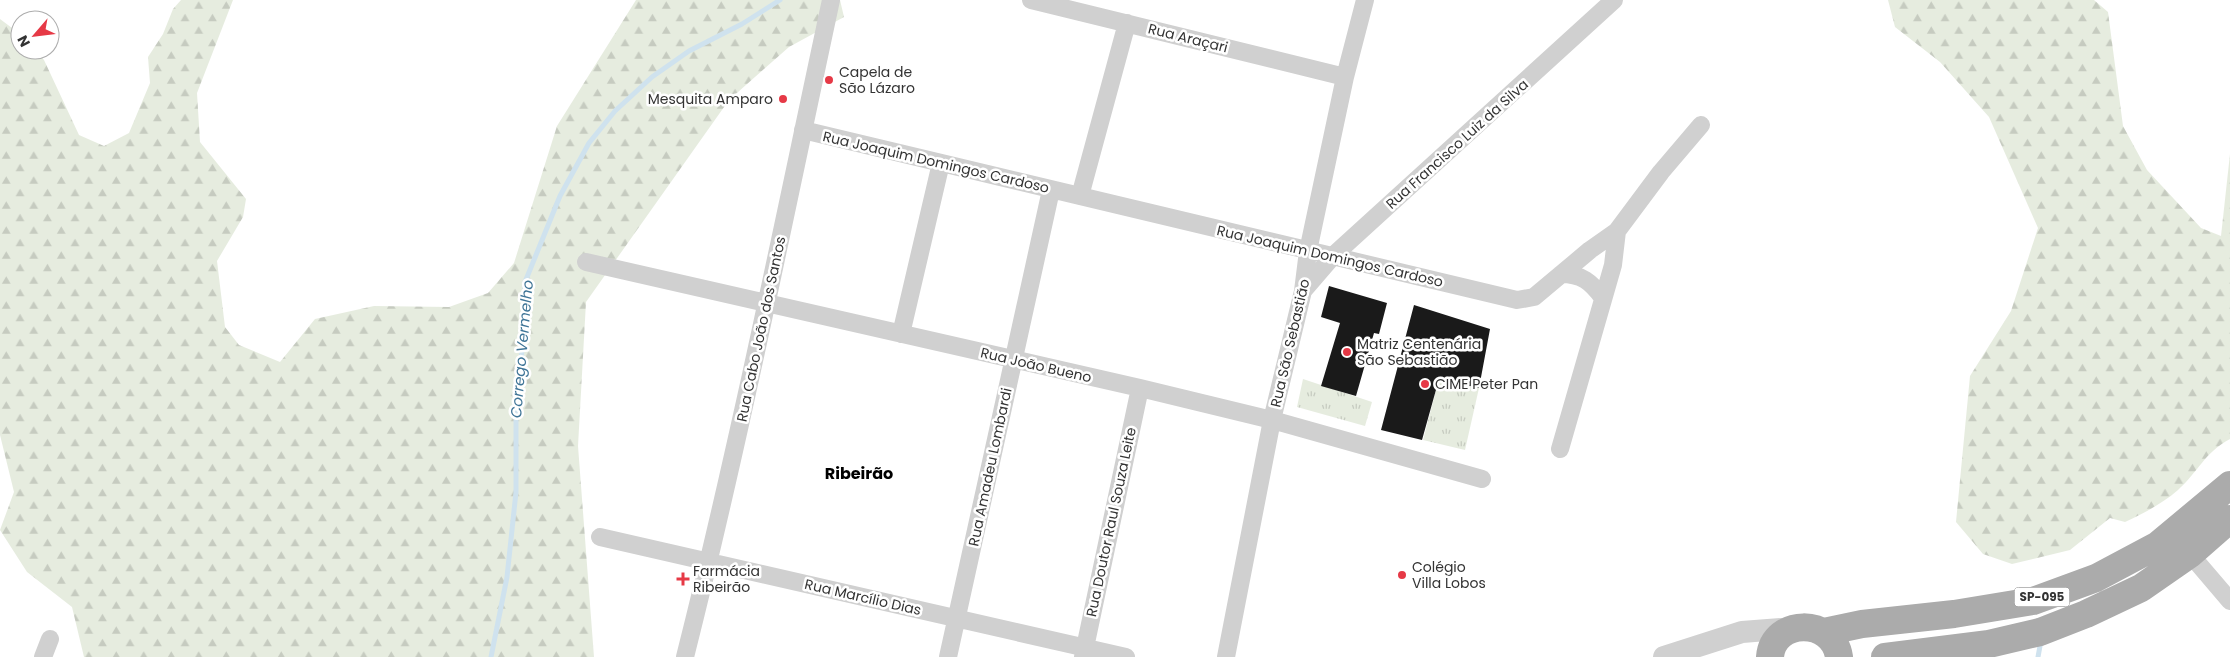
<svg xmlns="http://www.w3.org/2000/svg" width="2230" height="657" font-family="Poppins,sans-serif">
<defs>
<pattern id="forest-firs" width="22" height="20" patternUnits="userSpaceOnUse" patternTransform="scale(1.25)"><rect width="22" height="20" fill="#e6ecdf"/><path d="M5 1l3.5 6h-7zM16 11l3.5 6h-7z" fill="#c6cbc0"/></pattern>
<pattern id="park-tufts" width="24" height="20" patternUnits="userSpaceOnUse" patternTransform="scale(1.25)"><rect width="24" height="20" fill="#e6ecdf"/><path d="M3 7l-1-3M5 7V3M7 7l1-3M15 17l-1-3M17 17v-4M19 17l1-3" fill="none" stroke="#c6cbc0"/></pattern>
</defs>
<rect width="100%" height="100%" fill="#fff"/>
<path fill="url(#forest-firs)" d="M181,0H233L197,93L200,142L246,199L243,217L217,261L225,327L239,345L280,362L315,319L374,306L449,307L488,293L514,263L557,126L636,0H840L844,17L789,47L729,100L586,302L578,446L594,657H84L72,607L27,572L0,530L14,492L0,435V19L20,34V50H36L44,60L79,135L104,146L129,133L150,83L148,57L163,34L173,9Z
M1888,0H2094L2108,12L2123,126L2147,170L2201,228L2221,236L2230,154V439C2205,452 2198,472 2178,490C2162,504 2144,513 2125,522L2110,518L2070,550L2012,564L1983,554L1956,522L1970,376L2011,311L2038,228L1989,117L1940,62L1895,27Z"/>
<path fill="url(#park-tufts)" d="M1303,379L1372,402L1365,426L1297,407Z
M1439,379L1479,388L1465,450L1423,440Z"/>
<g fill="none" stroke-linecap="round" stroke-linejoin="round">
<path stroke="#cfe2ee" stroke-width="5" d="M491,657L507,577L516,492V418L523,338L525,282L560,196L589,143L615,111L652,77L689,51L742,24L780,0
M2038,657L2040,646"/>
</g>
<path fill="#1a1a1a" d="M1329,286L1387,303L1379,334L1374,333L1356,396L1321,386L1340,323L1321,317Z
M1414,305L1490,329L1479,388L1439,379L1422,440L1381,430Z"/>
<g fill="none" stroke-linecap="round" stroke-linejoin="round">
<path stroke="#d0d0d0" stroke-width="18" d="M1031,0L1345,77
M803,130L1517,300L1534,297L1590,250L1617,231L1613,265L1560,449
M1080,196L1127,23
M1617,231L1661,172L1701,125
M586,262L1140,388L1272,420L1482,479
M1561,274C1582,274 1591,282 1603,298
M1303,291L1334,255L1614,0
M901,334L941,163
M600,537L1126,657
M2190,554L2230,601
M43,657L50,639
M685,657C740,439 784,219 831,0
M948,657L1051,190
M1083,657L1140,388
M1226,657L1272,420L1303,291L1308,251L1345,77L1365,0"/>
<path stroke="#d0d0d0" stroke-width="22" d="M1664,657L1742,632L1794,628"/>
<path stroke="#ababab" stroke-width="28" d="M1824,632L1862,624L1954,614L2033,601L2096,578L2158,545L2230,485
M1770,657C1773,618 1833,617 1839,657
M1885,657L1989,644L2040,632L2086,614L2141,588L2190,554L2230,519"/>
</g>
<g fill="#e63946" stroke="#fff" stroke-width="2">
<circle cx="829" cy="80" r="5"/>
<circle cx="783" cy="99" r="5"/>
<circle cx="1347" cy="352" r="5"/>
<circle cx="1425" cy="384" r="5"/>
<circle cx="1402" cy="575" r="5"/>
<path d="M680.5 571.5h5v5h5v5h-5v5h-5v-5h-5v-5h5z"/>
</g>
<g text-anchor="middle" stroke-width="5" stroke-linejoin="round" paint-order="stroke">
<rect fill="#fff" stroke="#707070" stroke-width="1" x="2014.5" y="587.5" width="55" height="19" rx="4"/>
<g font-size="12" font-weight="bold" fill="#333">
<text x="2042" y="601">SP-095</text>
</g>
<g font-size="14" fill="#333" stroke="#fff">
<text transform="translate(1188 38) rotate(14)" y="5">Rua Araçari</text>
<text transform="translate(1457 144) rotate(-42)" y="5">Rua Francisco Luiz da Silva</text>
<text transform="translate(936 162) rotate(13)" y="5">Rua Joaquim Domingos Cardoso</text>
<text transform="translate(1330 256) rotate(13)" y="5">Rua Joaquim Domingos Cardoso</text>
<text transform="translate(761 329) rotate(-78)" y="5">Rua Cabo João dos Santos</text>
<text transform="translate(1290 343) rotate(-77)" y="5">Rua São Sebastião</text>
<text transform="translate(1036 365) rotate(13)" y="5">Rua João Bueno</text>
<text transform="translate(990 467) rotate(-78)" y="5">Rua Amadeu Lombardi</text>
<text transform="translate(1111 522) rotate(-78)" y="5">Rua Doutor Raul Souza Leite</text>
<text transform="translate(863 597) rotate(13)" y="5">Rua Marcílio Dias</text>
</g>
<g font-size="14" fill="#333" stroke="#fff" text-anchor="start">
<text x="839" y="77">Capela de<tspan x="839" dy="16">São Lázaro</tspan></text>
<text x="773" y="104" text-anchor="end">Mesquita Amparo</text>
<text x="1357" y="349">Matriz Centenária<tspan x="1357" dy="16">São Sebastião</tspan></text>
<text x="1435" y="389">CIME Peter Pan</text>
<text x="1412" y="572">Colégio<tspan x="1412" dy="16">Villa Lobos</tspan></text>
<text x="693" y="576">Farmácia<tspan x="693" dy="16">Ribeirão</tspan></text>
</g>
<g font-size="15" font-style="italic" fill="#3f7597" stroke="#fff">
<text transform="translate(522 349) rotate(-85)" y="5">Corrego Vermelho</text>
</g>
<g font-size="16" font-weight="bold" fill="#000" stroke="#fff">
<text x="859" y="479">Ribeirão</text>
</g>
</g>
<g transform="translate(35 35) rotate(242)"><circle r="24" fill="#ffffff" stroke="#adadad"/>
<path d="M0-4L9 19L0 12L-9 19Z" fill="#e63946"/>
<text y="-8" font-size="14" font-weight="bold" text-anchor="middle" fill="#333333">N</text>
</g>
</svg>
